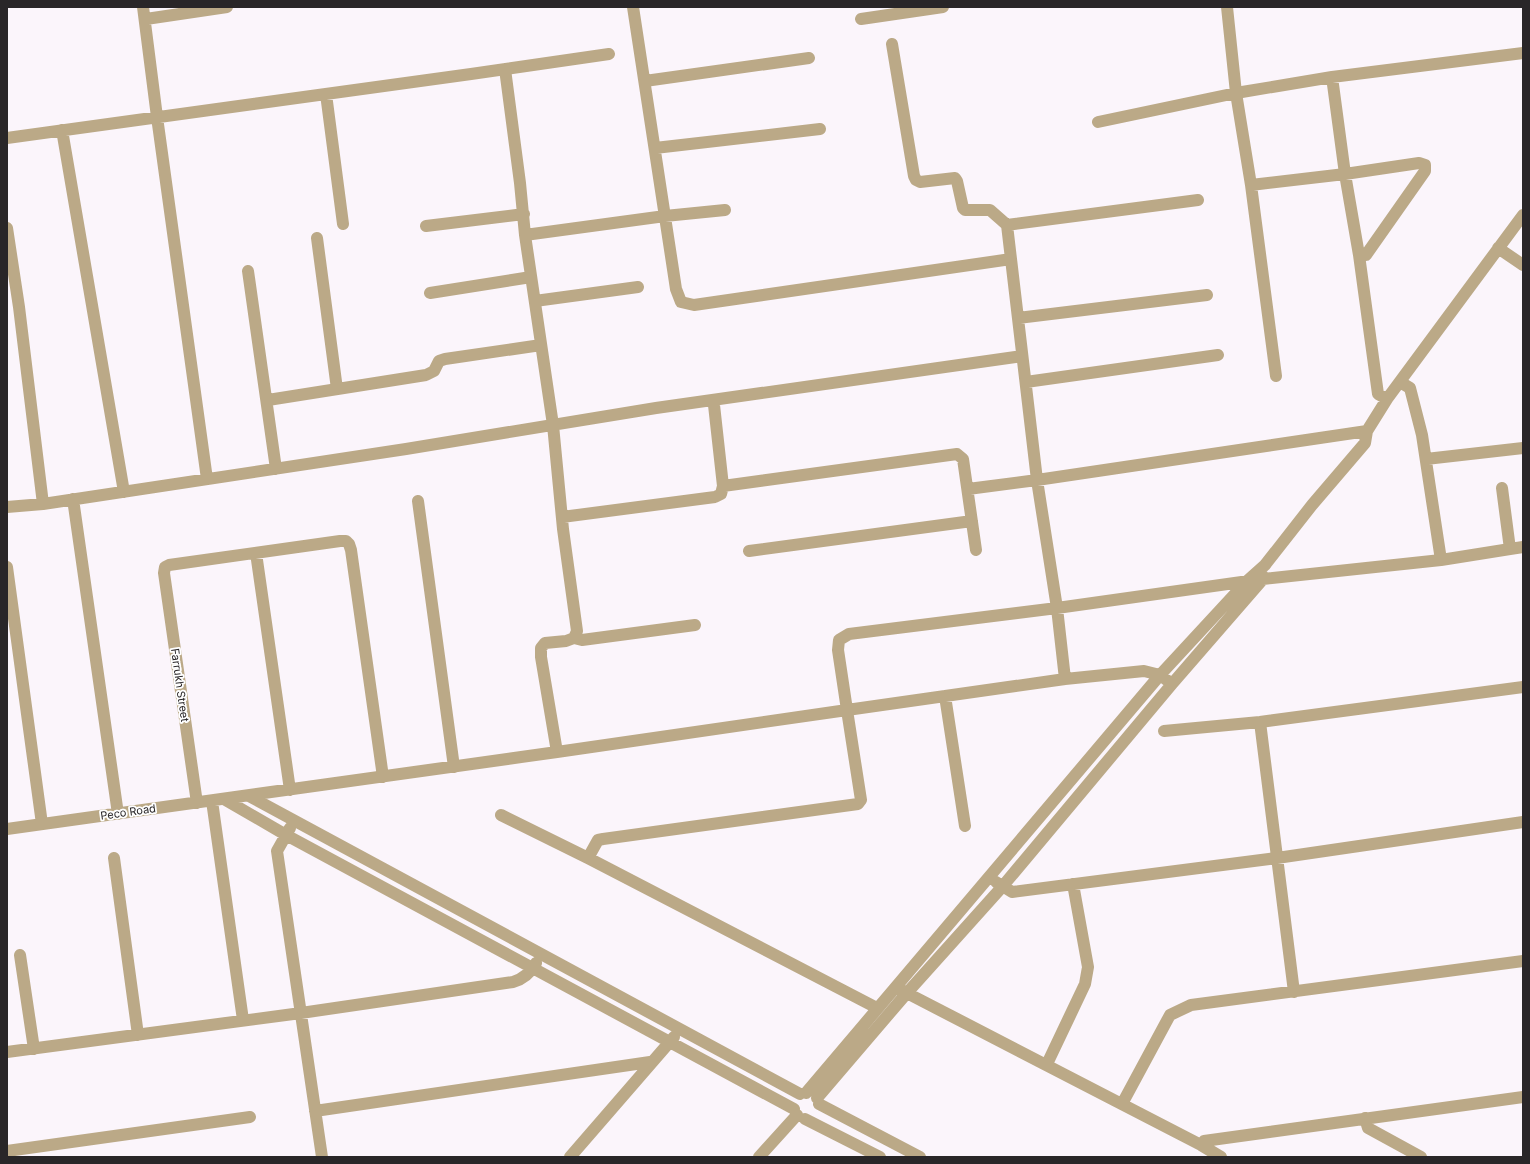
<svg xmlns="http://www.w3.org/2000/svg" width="1530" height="1164" font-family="Inter,sans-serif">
<rect width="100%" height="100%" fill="#fbf5fb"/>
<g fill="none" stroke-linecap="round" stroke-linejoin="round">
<path stroke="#bba987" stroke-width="12" d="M143,7L157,117L207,479
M633,7L676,289L681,302L694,305L1011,259
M1227,7L1236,93L1251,185L1276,376
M146,19L227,7
M861,19L943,7
M892,44L914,176L916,180L920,182L955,178L957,181L963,208L965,210H990L1007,225
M505,69L520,183L525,235L553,425L563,529L577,631L574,638
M1332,77L1345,174L1359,255L1378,394L1387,399
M645,81L809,58
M326,94L343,224
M1098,122L1236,93L1332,77L1523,53
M62,130L124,492
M7,138L471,74L609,54
M655,148L820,129
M1251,185L1345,174L1419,163L1425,165V171L1366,255H1359
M426,226L524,214
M7,228L19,307L43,504
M525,235L665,216L725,210
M317,238L337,389
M1498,248L1523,265
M248,271L276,469
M430,293L531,277
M535,301L638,287
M1018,318L1207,295
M1026,382L1218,355
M1400,382L1410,388L1422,435L1441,560
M268,400L426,375L434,371L439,361L445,359L541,345
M1426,459L1523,448
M723,486L957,454L963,459L976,550
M968,489L1037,480L1367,431
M73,499L118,814
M418,501L454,767
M7,507L43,504L406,449L656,408L1022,356
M562,517L715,497L721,494L723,486L714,405
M1510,549L1523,547
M749,551L972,521
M256,553L290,790
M7,567L42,824
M1065,679L1057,608L1037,480L1007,225L1198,200
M1172,684L1160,675L1144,671L1065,679L847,710L838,650L839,640L849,634L1057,608L1263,579L1441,560L1510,549L1502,488
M945,696L965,826
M1260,722L1294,992
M1164,731L1260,722L1523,687
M557,752L541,657V648L545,643L566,641L574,638L582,640L695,625
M249,796L800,1094
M224,799L286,835L794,1109
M212,801L243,1020
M197,803L164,573L165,567L169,565L340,541H346L349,544L351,550L383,777
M501,815L588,858L877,1008
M290,828L277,851L322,1157
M7,829L557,752L847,710L861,800L858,804L603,839L598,840L588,858
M114,858L138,1035
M996,882L1012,892L1277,858L1523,822
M20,955L34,1049
M901,990L1201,1145L1221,1157
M7,1052L301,1013L513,982C523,979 531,972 536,963
M1047,1064L1085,984L1088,967L1073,884
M806,1093L1160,675L1246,582L1265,565L1312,505L1365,443L1367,431L1387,399L1523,215
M817,1098L906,994L1002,887L1172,684L1263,579V576
M819,1104L920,1157
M1122,1104L1170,1015L1191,1005L1523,961
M315,1111L650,1062
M1365,1118L1368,1128L1421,1157
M805,1119L880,1157
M1201,1145L1204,1141L1523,1097
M7,1151L250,1117
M570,1157L674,1037
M759,1157L797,1115"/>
</g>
<g text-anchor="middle" stroke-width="3.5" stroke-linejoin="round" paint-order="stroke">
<g font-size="11" fill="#292628" stroke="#fff">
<text transform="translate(180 685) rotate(82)" y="4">Farrukh Street</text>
<text transform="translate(128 812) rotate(-8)" y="4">Peco Road</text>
</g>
</g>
<rect width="1530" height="1164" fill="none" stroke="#292628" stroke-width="16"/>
</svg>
